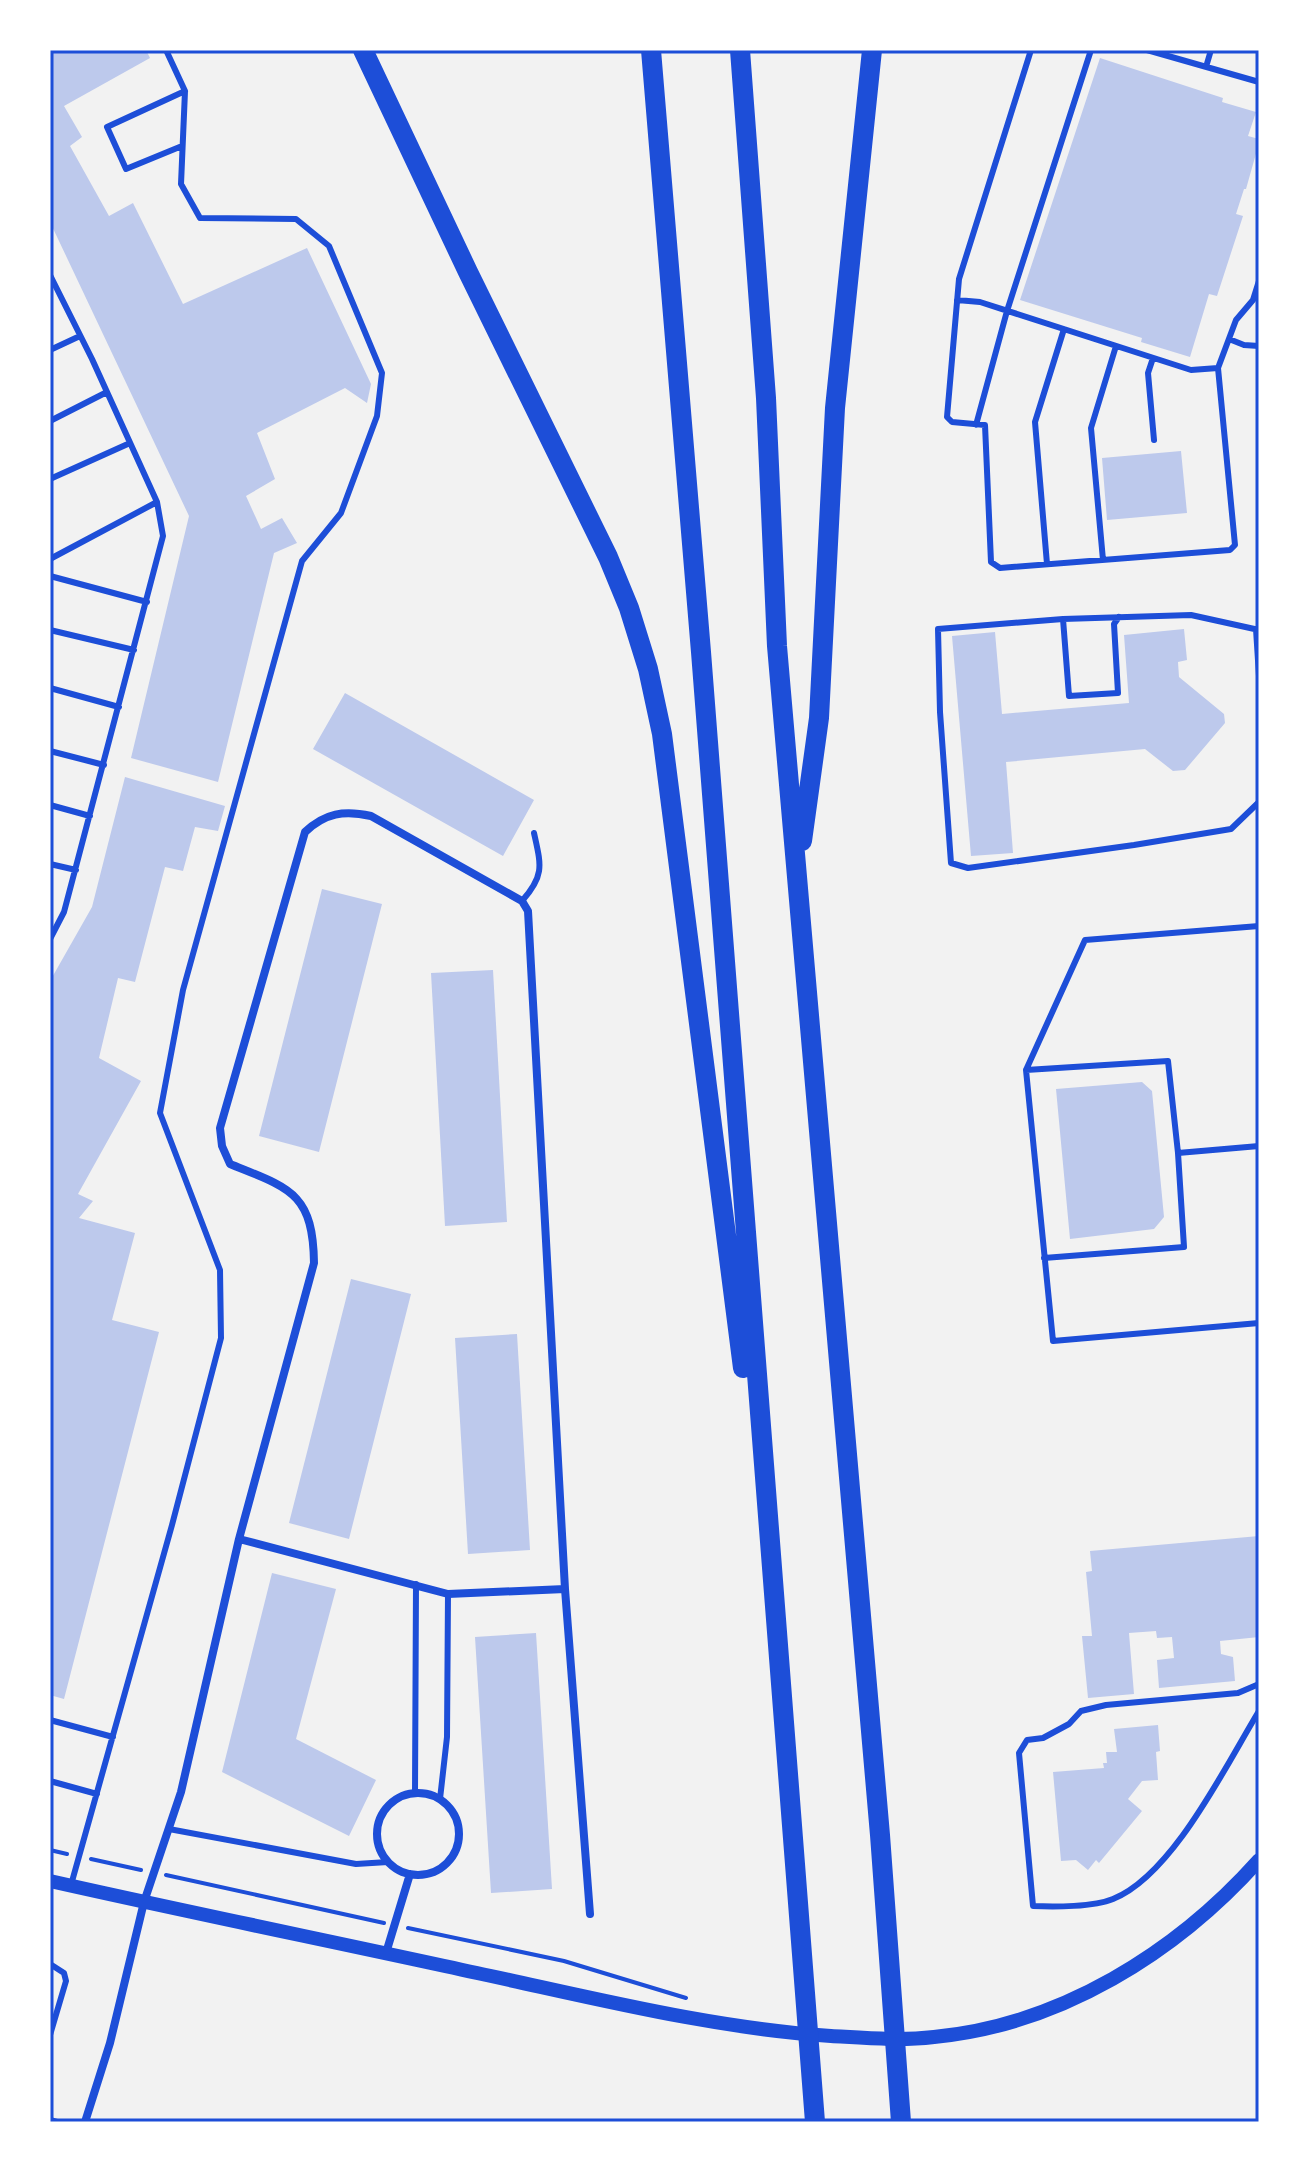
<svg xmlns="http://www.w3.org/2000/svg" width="1309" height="2172" font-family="Signika,sans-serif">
<rect width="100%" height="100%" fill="#f2f2f2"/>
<path fill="#bdc9ec" d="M50,50H146L150,58L64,106L82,137L70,146L109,216L133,203L183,304L307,248L371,384L367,403L345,388L257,433L275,479L246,496L261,529L282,518L297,543L274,553L218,782L131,758L189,516L50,222Z
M1100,58L1223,98L1222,102L1256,112L1248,136L1259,139V143L1246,189H1244L1236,214L1243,216L1217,296L1209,294L1190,357L1141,342L1142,338L1020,300Z
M1181,451L1187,513L1107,520L1102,458Z
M1184,629L1187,660L1178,662L1179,677L1224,714L1225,723L1185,770L1173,771L1145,749L1006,762L1013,853L971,856L952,636L995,632L1002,714L1129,703L1124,635Z
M345,693L534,800L503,856L313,749Z
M125,777L225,806L218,831L195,827L183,871L165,867L135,982L118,978L99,1058L141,1081L78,1194L93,1201L79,1218L135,1233L112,1320L159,1332L64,1699L50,1695V981L92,907Z
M322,889L382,904L319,1152L259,1136Z
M493,970L507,1222L445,1226L431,973Z
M1142,1082L1152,1091L1164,1217L1154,1229L1070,1239L1056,1089Z
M351,1279L411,1294L349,1539L289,1523Z
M517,1334L530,1550L468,1554L455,1338Z
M1259,1536V1637L1220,1641L1221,1654L1233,1657L1235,1681L1159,1688L1157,1660L1174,1658L1172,1637L1157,1638L1156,1631L1129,1633L1134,1694L1088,1698L1082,1636H1092L1086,1572L1092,1571L1090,1551Z
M272,1573L336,1589L296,1739L376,1780L349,1836L222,1772Z
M536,1633L552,1889L491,1893L475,1637Z
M1158,1725L1160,1751L1156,1752L1158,1780L1142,1781L1128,1799L1142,1811L1099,1863L1096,1860L1088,1870L1076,1860L1061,1861L1053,1772L1104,1768L1103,1763H1107L1106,1752H1117L1114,1729Z"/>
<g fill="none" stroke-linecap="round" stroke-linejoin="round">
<path stroke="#1d4ed8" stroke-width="4" d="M50,1850L67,1854
M91,1859L141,1870
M166,1875L384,1923
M408,1928L564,1961L686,1998"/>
<path stroke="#1d4ed8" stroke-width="6" d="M1031,50L959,279L947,417L952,422L985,425L991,562L1000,568L1230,550L1235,545L1218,368L1236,320L1253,300L1259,281
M1147,50L1259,82
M1206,67L1211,50
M182,146L126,169L107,127L185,91
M50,275L92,359L157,502L163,536L64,912L50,939
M957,300L980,302L1191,370L1218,368
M1229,339L1244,345L1259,346
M50,350L80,336
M1153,358L1148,373L1154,440
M50,421L107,392
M976,425L1007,311L1091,50
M50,479L130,443
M50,559L157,502
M1103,560L1091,428L1116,346
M1047,564L1035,422L1064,329
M50,576L147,602
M1119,617L1114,624L1118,693L1069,696L1063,619L1191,615L1259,630
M1063,619L938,629L940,712L951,863L968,868L1134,845L1231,829L1259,802
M1256,629L1259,676
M50,630L134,650
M50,688L119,707
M50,751L104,765
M50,805L90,816
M50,864L76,870
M522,901C545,875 541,865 534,833
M1259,926L1085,940L1026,1070L1053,1341L1259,1323
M1026,1070L1168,1061L1178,1153
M1044,1258L1184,1247L1178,1153L1259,1146
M1259,1684L1238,1693L1106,1705L1081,1711L1069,1724L1043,1738L1027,1740L1019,1753L1033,1906C1054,1907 1094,1907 1113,1899C1173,1875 1226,1765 1259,1711
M50,1720L113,1737
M50,1781L97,1794
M415,1793L416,1584
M440,1799L447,1737L448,1594
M169,1829L356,1864L388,1862
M71,1885L172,1525L221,1338L220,1270L160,1113L183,990L302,561L341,513L377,416L382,373L329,246L296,219L200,218L181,184L185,91L166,50
M50,1964L64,1973L66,1981L50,2035
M50,2120L57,2122"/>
<path stroke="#1d4ed8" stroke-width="8" d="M239,1539L448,1594L565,1589
M377 1834a41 41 0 1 1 82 0a41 41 0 1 1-82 0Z
M386,1953L410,1874
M85,2122L110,2043L144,1902L181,1792L239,1539L314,1263C313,1192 289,1188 230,1164L222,1146L220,1128L305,832C325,813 344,810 371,816L522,901L528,911L565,1589L590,1914"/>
<path stroke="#1d4ed8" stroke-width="14" d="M50,1881C192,1913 335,1942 477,1973C594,1998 711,2028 831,2036C866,2038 899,2041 934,2037C1060,2025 1176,1953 1259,1860"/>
<path stroke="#1d4ed8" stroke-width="20" d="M363,50L468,272L608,557L629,608L648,669L662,734L743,1368
M651,50L701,652L815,2122
M740,50L766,398L777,646L880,1835L901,2122
M802,841L819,718L835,408L872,50"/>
</g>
<rect width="1309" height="2172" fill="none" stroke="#ffffff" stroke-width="104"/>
<rect x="52" y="52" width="1205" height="2068" fill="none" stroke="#1d4ed8" stroke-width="3"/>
</svg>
